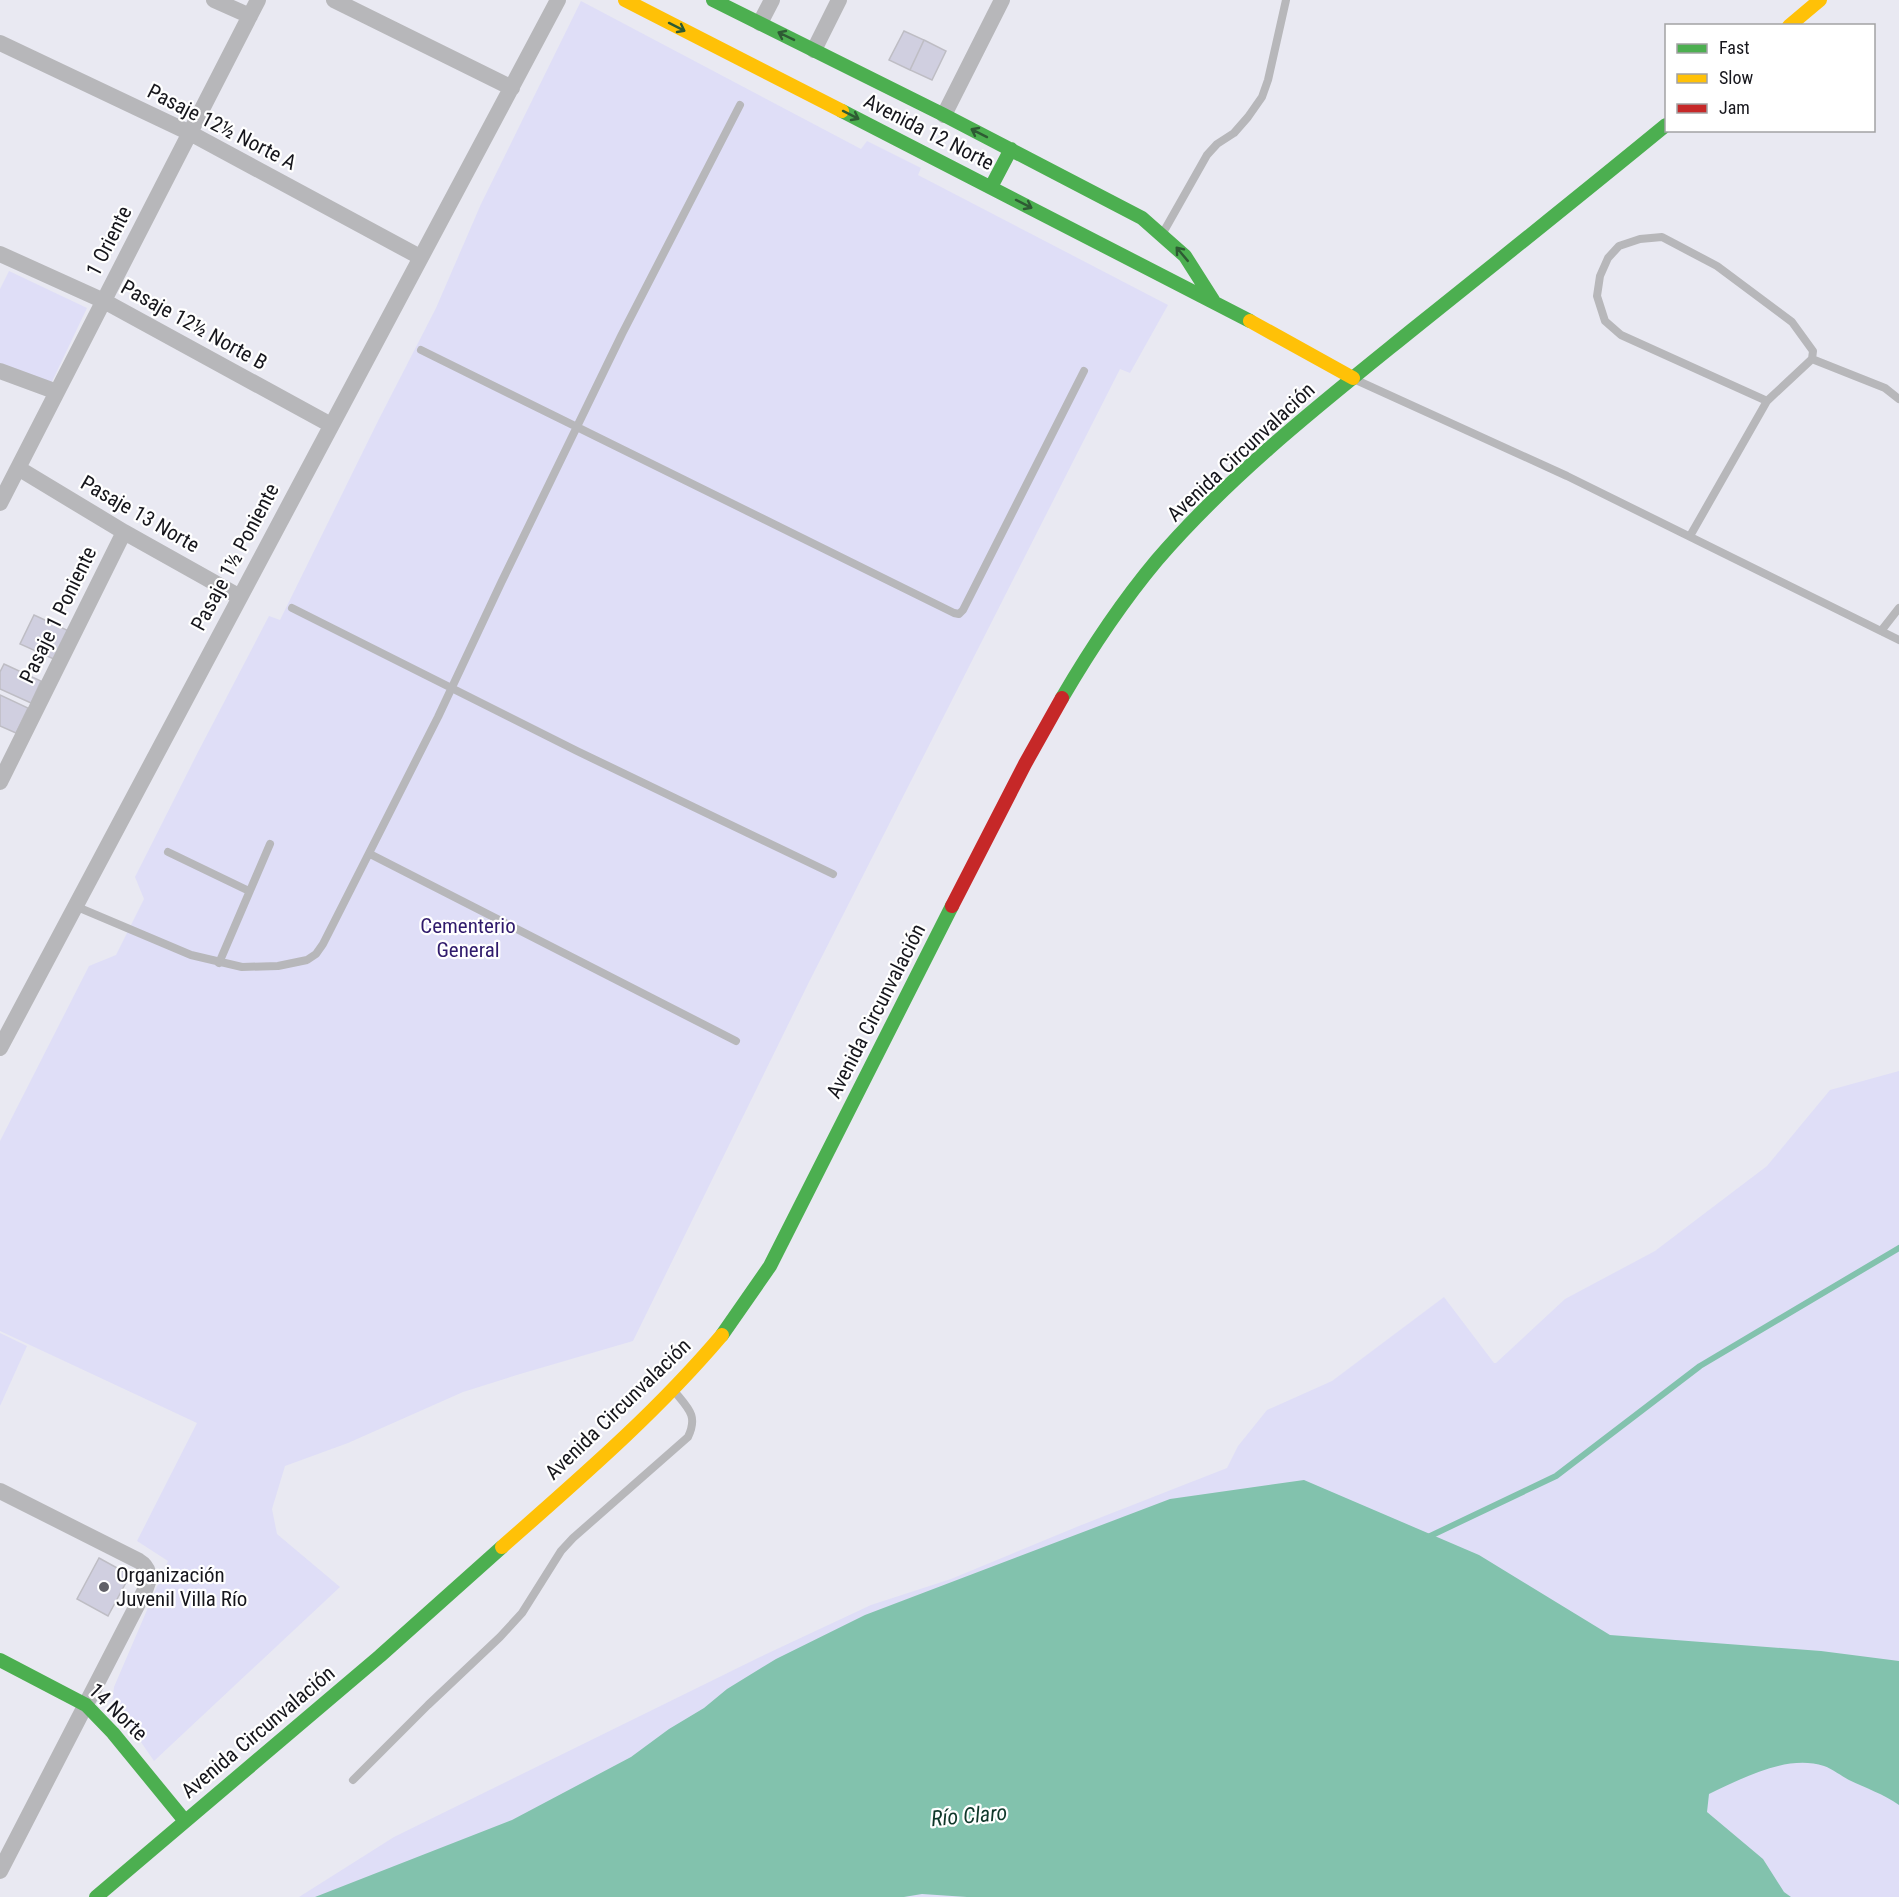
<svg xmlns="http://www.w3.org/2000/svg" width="1899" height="1897" font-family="'Roboto Condensed',sans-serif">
<rect width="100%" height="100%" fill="#e9e9f2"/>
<path fill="#dfdef7" d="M581,1L861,149L867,141L921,168L918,175L1168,305L1130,373L1120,369L809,982L633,1341L520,1374L463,1392L348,1443L285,1466L272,1509L277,1534L340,1587L154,1761L132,1729L112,1705L114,1687L168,1561L137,1541L197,1423L0,1331V1141L89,966L116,955L144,899L135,877L198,752L269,616L280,620L379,419L436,308L481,204Z
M9,271L87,308L48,390L0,368V289Z
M1899,1071V1897H299L394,1837L760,1657L871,1605L951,1579L1079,1526L1227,1468L1238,1446L1267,1410L1332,1381L1444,1297L1494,1363H1496L1565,1299L1655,1251L1767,1166L1830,1090Z
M0,1333L27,1346L0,1406Z"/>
<path fill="#82c2ad" d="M1304,1480L1479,1555L1610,1635L1821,1651L1899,1661V1805C1883,1794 1866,1788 1849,1780C1841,1776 1833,1769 1824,1766C1787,1754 1743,1778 1709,1794L1707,1812L1763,1859L1784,1892L1791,1897H967L922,1894L904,1897H315L512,1820L631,1757L669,1729L704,1708L727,1689L776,1659L865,1615L1170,1499Z"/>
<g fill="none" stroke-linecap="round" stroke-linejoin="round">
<path stroke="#82c2ad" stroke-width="6" d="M1426,1538L1556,1476L1700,1366L1899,1248"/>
</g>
<path fill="#d0cfe0" stroke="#bebdc4" stroke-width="1.5" d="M904,31L924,40L910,70L889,60Z
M924,40L946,51L932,80L910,70Z
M34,615L69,631L56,660L20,644Z
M4,664L41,681L31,703L0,689V672Z
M0,695L28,708L16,733L0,726Z
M99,1558L130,1575L108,1616L77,1599Z"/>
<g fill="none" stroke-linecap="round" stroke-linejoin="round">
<path stroke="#b7b7ba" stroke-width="8" d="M1164,231L1207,155L1217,144L1234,133L1248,117L1262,97L1268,80L1286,0
M421,350L954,613L959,614L963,610L1084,371
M1812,359L1885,388L1899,399
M1356,380L1567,476L1899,640
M1690,536L1767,401L1812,359L1813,351L1792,322L1717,266L1662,237L1640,239L1619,246L1608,258L1600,276L1597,296L1605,321L1621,335L1767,401
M292,608L577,751L833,874
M1881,631L1899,608
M168,852L249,891
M370,854L736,1041
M75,906L191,955L242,967L278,966L307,960L316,954L323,944L438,717L501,583L622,334L740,105
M219,963L270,844
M353,1780L428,1705L500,1637L522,1613L561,1551L573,1538L688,1437C698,1416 689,1409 675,1392"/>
<path stroke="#b7b7ba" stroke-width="16" d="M214,0L250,16
M334,0L512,88
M760,23L772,0
M0,43L190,133L420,257
M814,50L839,0
M944,115L1002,0
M0,254L104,301L331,425
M0,371L57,392
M18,468L124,532L240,597
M0,503L258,0
M0,782L124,532
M0,1048L558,0
M0,1491L139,1561C149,1567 151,1577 146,1588L0,1871"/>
<path stroke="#4caf50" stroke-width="14" d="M713,0L944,115L1142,218L1185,256L1213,300
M842,111L1250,321
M991,187L1011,149
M1062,698C1090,650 1121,603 1157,560C1232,473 1323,402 1412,330C1497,262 1582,194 1666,125
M722,1335L770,1266L952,906
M0,1660L86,1705L113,1733L185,1821
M96,1897L380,1656L502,1547"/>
<path stroke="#ffc107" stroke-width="14" d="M625,0L842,111
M1789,26L1820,0
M1250,321L1353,378
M502,1547C579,1479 656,1413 722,1335"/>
<path stroke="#c62828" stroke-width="14" d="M952,906L1025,764L1062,698"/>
</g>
<defs><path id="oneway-shaft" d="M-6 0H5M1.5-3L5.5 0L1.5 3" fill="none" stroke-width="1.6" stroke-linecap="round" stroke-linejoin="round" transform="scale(1.5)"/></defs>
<g stroke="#2e5b33">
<use href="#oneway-shaft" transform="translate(677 27) rotate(27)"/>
<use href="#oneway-shaft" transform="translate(786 36) rotate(-154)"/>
<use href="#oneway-shaft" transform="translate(851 115) rotate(27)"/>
<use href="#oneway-shaft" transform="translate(979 133) rotate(-153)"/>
<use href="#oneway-shaft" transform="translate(1024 204) rotate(27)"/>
<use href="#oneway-shaft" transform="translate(1182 254) rotate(-130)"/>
</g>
<circle fill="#606067" stroke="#fff" stroke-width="2" cx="104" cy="1587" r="6"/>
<g text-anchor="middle" stroke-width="4.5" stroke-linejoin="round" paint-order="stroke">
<g font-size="21" fill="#16161c" stroke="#fff">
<text transform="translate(222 127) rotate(27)" y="7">Pasaje 12½ Norte A</text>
<text transform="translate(929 132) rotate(27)" y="7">Avenida 12 Norte</text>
<text transform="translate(109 241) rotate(-63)" y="7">1 Oriente</text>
<text transform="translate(194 325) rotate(29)" y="7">Pasaje 12½ Norte B</text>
<text transform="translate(1241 452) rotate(-43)" y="7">Avenida Circunvalación</text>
<text transform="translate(140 514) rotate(30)" y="7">Pasaje 13 Norte</text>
<text transform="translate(235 557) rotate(-62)" y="7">Pasaje 1½ Poniente</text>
<text transform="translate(58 615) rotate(-64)" y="7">Pasaje 1 Poniente</text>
<text transform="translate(876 1011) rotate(-63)" y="7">Avenida Circunvalación</text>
<text transform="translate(618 1409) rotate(-44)" y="7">Avenida Circunvalación</text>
<text transform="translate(118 1712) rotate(44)" y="7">14 Norte</text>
<text transform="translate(258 1732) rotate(-40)" y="7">Avenida Circunvalación</text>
</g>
<g font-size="21" fill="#301b6c" stroke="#fff">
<text x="468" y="933">Cementerio<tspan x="468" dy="24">General</tspan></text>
</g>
<g font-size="21" fill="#16161c" stroke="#fff" text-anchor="start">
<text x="116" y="1582">Organización<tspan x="116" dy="24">Juvenil Villa Río</tspan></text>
</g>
<g font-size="22" font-style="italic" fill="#0f382a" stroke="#fff">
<text transform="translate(969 1815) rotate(-5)" y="8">Río Claro</text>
</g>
</g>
<rect x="1665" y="24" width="210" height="108" fill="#ffffff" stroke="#a2a2a4" stroke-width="1.5"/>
<rect x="1677" y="44" width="30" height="9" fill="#4caf50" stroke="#a2a2a4" stroke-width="1.5"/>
<text x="1719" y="54" font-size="18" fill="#16161c">Fast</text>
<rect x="1677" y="74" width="30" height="9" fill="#ffc107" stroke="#a2a2a4" stroke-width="1.5"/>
<text x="1719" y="84" font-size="18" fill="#16161c">Slow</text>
<rect x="1677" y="104" width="30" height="9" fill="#c62828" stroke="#a2a2a4" stroke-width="1.5"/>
<text x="1719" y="114" font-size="18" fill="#16161c">Jam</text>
</svg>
